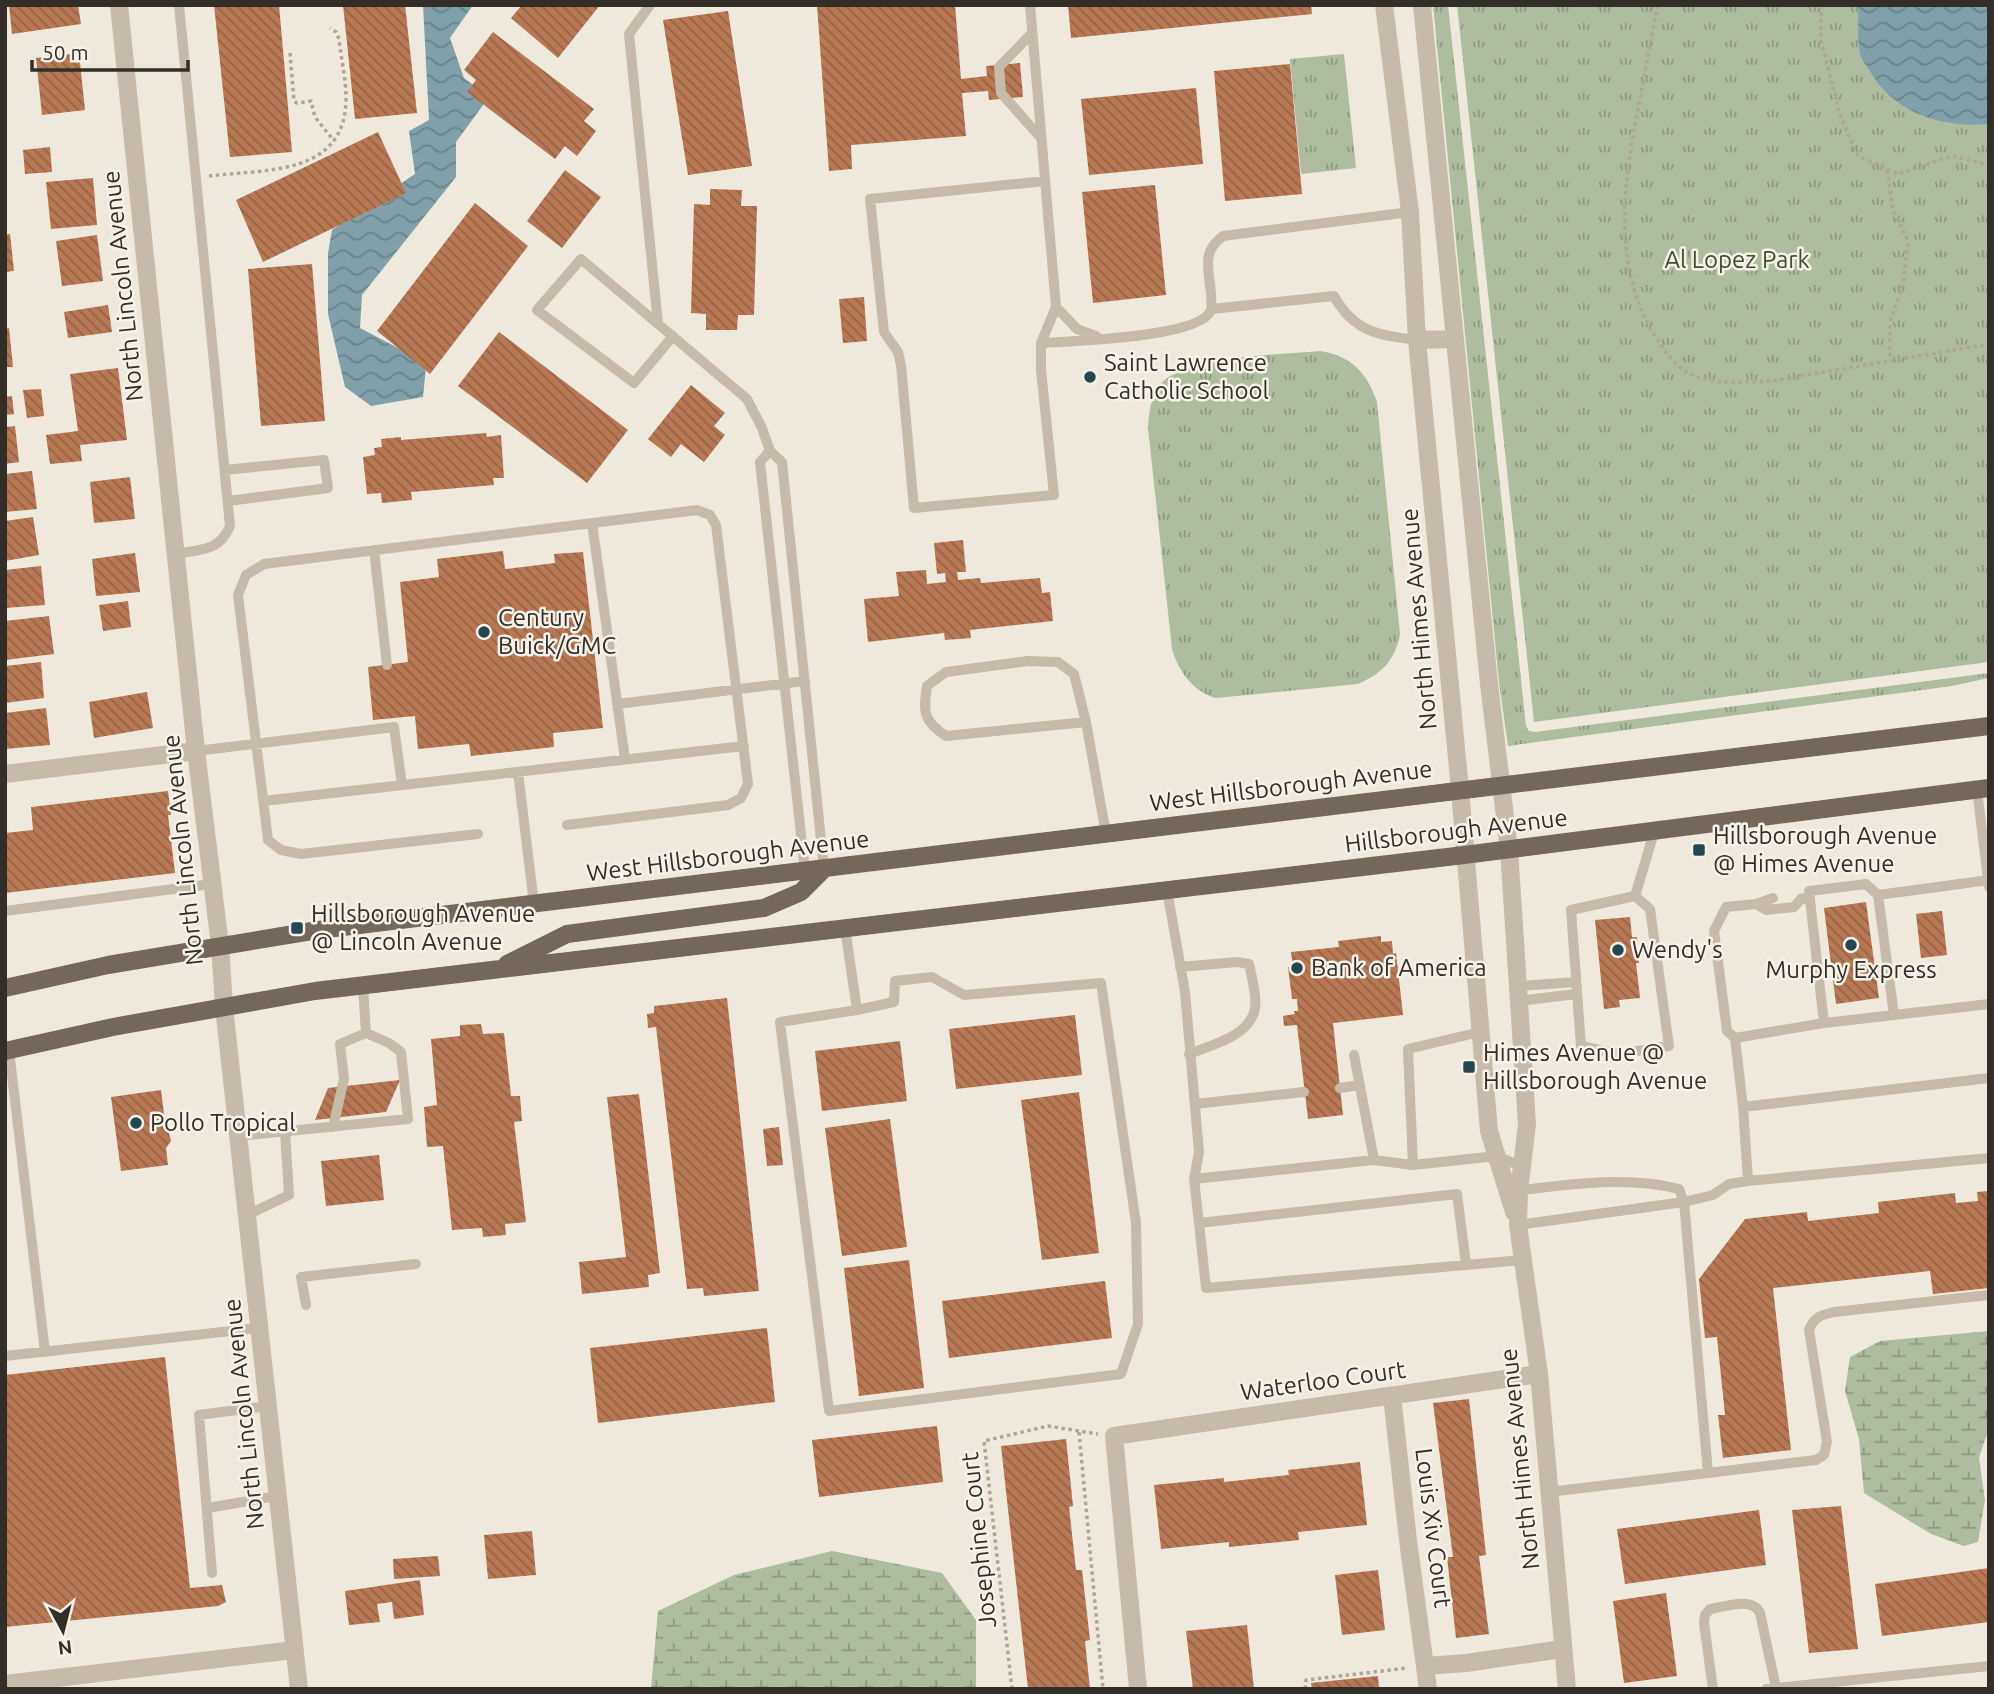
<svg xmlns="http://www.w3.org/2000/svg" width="1994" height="1694" font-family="Ubuntu,sans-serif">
<defs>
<pattern id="wetland-marsh" width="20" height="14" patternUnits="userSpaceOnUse" patternTransform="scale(1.75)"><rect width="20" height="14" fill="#aebc9f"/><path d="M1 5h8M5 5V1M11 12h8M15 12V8" fill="none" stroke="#8e9982"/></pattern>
<pattern id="park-tufts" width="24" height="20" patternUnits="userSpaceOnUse" patternTransform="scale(1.75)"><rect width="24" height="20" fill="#aebc9f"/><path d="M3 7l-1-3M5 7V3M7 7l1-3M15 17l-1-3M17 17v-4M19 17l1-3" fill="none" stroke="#8e9982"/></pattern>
<pattern id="water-waves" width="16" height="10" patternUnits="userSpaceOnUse" patternTransform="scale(1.75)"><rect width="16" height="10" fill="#80a1a9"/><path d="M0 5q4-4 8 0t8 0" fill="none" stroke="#6a848a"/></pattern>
<pattern id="building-back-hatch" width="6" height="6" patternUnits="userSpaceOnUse" patternTransform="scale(1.75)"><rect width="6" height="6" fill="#b77853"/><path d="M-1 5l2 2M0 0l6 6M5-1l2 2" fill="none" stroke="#966345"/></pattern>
</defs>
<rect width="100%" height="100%" fill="#efe9dd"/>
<path fill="url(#wetland-marsh)" d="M1989,1331V1427L1979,1458L1985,1500L1978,1542L1964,1546L1931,1534L1864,1493L1859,1439L1845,1391L1850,1357L1880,1341Z
M832,1551L942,1573L976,1620V1689H651L658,1611L734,1575Z"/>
<path fill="url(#park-tufts)" d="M1433,5H1448L1526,726L1529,731L1535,732L1989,673V678L1952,686L1508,746L1499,682Z
M1457,5H1989V662L1534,722Z
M1344,54L1356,168L1301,174L1290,59Z
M1320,351C1352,356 1367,373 1377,402L1400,634C1395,660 1383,673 1358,684L1216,698C1193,692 1178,670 1172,649L1148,428C1149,411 1152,389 1166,379C1200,355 1279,355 1320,351Z"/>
<path fill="url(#water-waves)" d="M423,5H473L450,38L464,78L489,97L456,142V177L362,295L360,328L398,348L420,356L426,367L423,397L371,406L345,387L328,314V253L332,230L415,174L409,131L429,120Z
M1858,5H1989V124C1943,128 1896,114 1871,73C1868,67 1862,61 1860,54C1857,39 1859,21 1858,5Z"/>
<path fill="url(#building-back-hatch)" d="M9,5H78L81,24L12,34Z
M214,5H279L292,152L230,157Z
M343,5H405L417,113L355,119Z
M522,5H600L558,58L511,18Z
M817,5H955L961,79L987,76L986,66L1020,63L1023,97L989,100L988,91L962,93L966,136L851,145L852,169L829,171Z
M1068,5H1311L1312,14L1071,38Z
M728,11L752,166L688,175L663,20Z
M493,32L594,109L584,121L596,131L577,156L565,146L555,159L467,92L476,80L464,70Z
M79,53L85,110L42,115L36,58Z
M1290,64L1302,194L1225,201L1214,71Z
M1196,88L1203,164L1089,175L1081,99Z
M378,132L406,193L263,262L236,200Z
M50,147L52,172L25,174L23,150Z
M565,170L601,197L562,248L527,221Z
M93,178L97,225L51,229L46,182Z
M1155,185L1166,295L1093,303L1082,192Z
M710,189L742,190L741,206H757L754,315H738L737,330H706V314L691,313L694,204L710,205Z
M475,203L528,246L430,374L377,331Z
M10,234L14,271L5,272V235Z
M97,235L103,281L62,286L56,241Z
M312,264L325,421L261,426L248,269Z
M864,297L867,341L843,343L839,299Z
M108,305L112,332L68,338L64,312Z
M9,328L13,367H5V329Z
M499,332L628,430L587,483L458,386Z
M118,368L127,440L80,445L82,461L50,464L46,435L78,431L70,374Z
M691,385L725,413L714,426L725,435L704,462L681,444L671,457L648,439Z
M41,389L44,416L27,418L23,390Z
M12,396L14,414L5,415V397Z
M15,426L19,462L5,464V427Z
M486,433L487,437L501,435L504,478H493L494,485L411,492L412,500L382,503L381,493L367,494L363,457L375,455L374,448L382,447L381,439L401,437V440Z
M32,471L37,509L5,512V474Z
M130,477L135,519L94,523L90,482Z
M33,517L39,555L5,561V521Z
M963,540L966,572H957L958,580L980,578L981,583L1040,578L1042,593L1050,592L1053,621L970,630L971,638L945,640L944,633L868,642L864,599L899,596L896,572L926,570L927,584L946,582L945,573L937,574L934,543Z
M503,551L505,569L555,563L554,554L583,552L603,728L553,733L554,747L471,756L469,744L418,749L415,716L373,720L368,667L408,662L400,582L439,577L437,559Z
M135,553L140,592L96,596L92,559Z
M41,566L45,605L5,608V570Z
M128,601L131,627L103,631L99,605Z
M49,616L54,654L5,660V621Z
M41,662L44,698L5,703V666Z
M147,692L153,728L94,738L89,702Z
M46,708L50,745L5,749V713Z
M168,791L171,815H168L175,873L5,893V833L33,830L31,807Z
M1866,902L1879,998L1836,1004L1824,908Z
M1942,911L1947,955L1921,958L1916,914Z
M1630,917L1632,937H1637L1639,963H1636L1640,998L1619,1000L1620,1007L1604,1009L1595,920Z
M1381,936V942L1392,941L1393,954L1396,953L1403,1015L1333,1023L1343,1115L1308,1119L1297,1025L1284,1026L1283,1016L1295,1014L1294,1011H1298L1297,999H1292L1288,967H1293L1291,952L1339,947L1338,941Z
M727,998L759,1291L704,1296L703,1288L687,1289L656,1027L648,1028L647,1014L654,1013V1006Z
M1075,1015L1082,1075L956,1089L949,1029Z
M481,1024L483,1034L504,1033L511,1096H520L522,1121L514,1122L526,1222L505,1224L506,1235L483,1237L482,1228L452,1230L443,1146L427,1147L424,1107L437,1105L431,1039L460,1036V1025Z
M900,1041L907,1101L822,1111L815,1051Z
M400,1080L386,1112L315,1120L328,1088Z
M161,1090L166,1130L169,1133L171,1141L166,1148L168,1165L121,1171L111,1097Z
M1079,1092L1099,1253L1042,1260L1021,1100Z
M639,1094L660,1273L648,1275L649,1287L582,1294L579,1262L626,1257L607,1097Z
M890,1119L907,1247L842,1256L825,1128Z
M779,1127L783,1165L767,1166L763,1129Z
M379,1155L384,1200L326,1206L321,1161Z
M1989,1191V1288L1933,1294L1930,1271L1773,1288L1791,1450L1723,1458L1718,1415H1725L1717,1337L1705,1338L1699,1279L1745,1219L1807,1212L1808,1221L1879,1213L1878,1202L1955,1193L1956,1203L1978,1201L1977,1192Z
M909,1260L924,1388L859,1396L844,1268Z
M1105,1281L1112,1338L949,1358L942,1301Z
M767,1328L775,1402L598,1423L590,1348Z
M165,1357L190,1588L222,1585L226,1602L218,1606L5,1627V1375Z
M1469,1399L1486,1555L1479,1556L1489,1634L1456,1638L1447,1557H1453L1433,1403Z
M937,1426L943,1482L819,1497L812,1440Z
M1066,1439L1073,1506L1069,1507L1076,1570H1082L1090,1640L1085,1641L1090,1689H1028L1001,1446Z
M1360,1462L1367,1525L1298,1532L1299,1540L1229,1547V1542L1161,1549L1154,1485L1224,1478V1482L1289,1475L1288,1470Z
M1841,1506L1858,1649L1809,1653L1792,1510Z
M1759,1510L1766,1565L1625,1584L1617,1529Z
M532,1531L536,1575L488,1579L484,1535Z
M438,1556L440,1576L394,1579L393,1559Z
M1989,1568V1622L1882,1636L1875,1584Z
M1378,1570L1385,1630L1342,1635L1335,1575Z
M420,1580L424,1615L394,1619L392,1602L377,1604L380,1622L349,1625L345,1591Z
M1666,1593L1677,1676L1624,1683L1613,1601Z
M1247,1625L1254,1689H1193L1186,1631Z
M1378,1676L1379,1689H1312L1311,1683Z"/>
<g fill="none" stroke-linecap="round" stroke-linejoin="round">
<path stroke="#b1a595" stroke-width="3.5" stroke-dasharray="3.5 3.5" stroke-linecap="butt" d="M1658,5C1651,36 1646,68 1640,99C1624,179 1611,260 1653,333C1662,347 1673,364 1688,373C1712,386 1746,382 1772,381L1989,344
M1821,5V41L1841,118L1858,156L1898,174L1952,156L1989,165
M290,53L294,101L297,103L311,101L315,117L334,141
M1887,170L1893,210L1908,241L1903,284L1890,322V360
M209,176C264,169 346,177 346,98C346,79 341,58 339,39L336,32L330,28
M1079,1432L1103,1689
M1012,1689L984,1441L1048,1426L1098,1434
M1305,1689L1306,1680L1407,1668"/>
<path stroke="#c6baaa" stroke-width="10" d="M650,5L629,34L658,324
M1030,5L1056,307L1041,343V370L1054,495L914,508L901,365L898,352L884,332L870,199L1045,181
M1032,33L999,67L1001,93L1041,138
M1056,307L1077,329L1096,336
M1212,309L1334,296C1354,332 1378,335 1417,340
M673,336L634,383L537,310L581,259L747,399L762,428L770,451L782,462L824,869
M1041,343C1071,341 1201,338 1211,310C1212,306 1211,299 1211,294C1209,269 1201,252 1223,236L1410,212
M770,451L760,462L805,871
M225,470L324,460L328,488L228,501
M592,523L625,759
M374,550L387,665
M176,554C201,549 219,552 230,526L179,5
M617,704L805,681
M1086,722L946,736C923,721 923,712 927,686L946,672L1028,661L1058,662L1074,674L1086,722L1106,834
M196,751L394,727L402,785
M518,772L534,904
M1977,790L1989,887
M263,801L744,746
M478,834L301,854L281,850L268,840L238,595L246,575L264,564L697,510L710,515L716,525L748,784L741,798L728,805L567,825
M1989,880L1878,895L1894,1015L1989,1004
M1167,890L1185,992L1199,1152L1194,1179L1199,1223
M1635,896L1650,909L1669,1046L1618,1054L1581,1046L1571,910Z
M1635,896L1655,829
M1756,904L1773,898
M5,911L212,884
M845,928L857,1010L780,1022L829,1411L1121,1374L1138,1324L1136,1223L1101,983L964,995L932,977L895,981L894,1002L857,1010
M1180,967L1237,962L1249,964C1252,977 1257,996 1255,1008C1251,1036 1211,1045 1189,1054
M1519,986L1575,982
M1519,1001L1576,994
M1824,1023L1809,891L1866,884L1878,895
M1735,1038L1727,1031L1714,931L1726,907L1756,904L1766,910L1794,907L1801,899L1810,897
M9,1050L45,1352
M1354,1055L1374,1160L1413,1165L1497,1156L1522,1167
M1340,1088L1360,1085
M1195,1104L1304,1092
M1743,1107L1989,1078
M333,1127L344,1079L340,1044L366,1033
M238,1136L408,1119L401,1052L389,1043L366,1033L363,986
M1413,1165L1408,1049L1480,1032
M1194,1179L1374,1160
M1748,1181L1743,1107L1735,1038L1824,1023L1894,1015
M1514,1191C1568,1185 1626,1175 1679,1189L1684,1202L1708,1473L1549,1492
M247,1215L289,1195L285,1132
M1518,1225L1684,1202L1713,1195L1729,1184L1748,1181L1989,1158
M1466,1264L1457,1194L1199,1223L1206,1288L1522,1260
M306,1305L301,1277L416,1264
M5,1356L259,1328
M1708,1473L1816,1460L1824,1455L1827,1442L1809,1330C1814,1317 1821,1315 1834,1312L1989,1295
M208,1508L277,1496
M212,1573L199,1415L268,1406
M1713,1689L1704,1623L1705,1615L1710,1609C1725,1607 1752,1596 1760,1613L1776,1688
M1766,1689L1989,1666"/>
<path stroke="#c6baaa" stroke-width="18" d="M119,5L196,751L220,945L224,1007L299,1689
M5,774L196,751
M1392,1396L1408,1540L1428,1689
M1426,1666L1466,1663L1562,1649
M5,1684L294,1650
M1138,1689L1114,1436L1539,1374"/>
<path stroke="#c6baaa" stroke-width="18" d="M1384,5L1410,212L1417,340L1460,790L1489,1131L1514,1212
M1422,5L1489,684L1509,850L1527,1124L1519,1191L1518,1225L1539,1374L1567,1689
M1417,340L1455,339"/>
<path stroke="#74675c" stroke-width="18" d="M507,964L567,934L764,908L801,892L824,869
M5,988L108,965L318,930L1989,726
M5,1051L113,1027L315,991L1464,855L1989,788"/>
</g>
<g fill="#234851" stroke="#f7f2e9" stroke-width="2.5">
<circle cx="1090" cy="377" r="7"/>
<circle cx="484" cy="632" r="7"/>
<rect x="1692" y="843" width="14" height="14" rx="3.5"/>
<rect x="290" y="921" width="14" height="14" rx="3.5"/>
<circle cx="1851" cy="945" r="7"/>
<circle cx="1618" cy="950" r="7"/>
<circle cx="1297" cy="968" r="7"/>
<rect x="1462" y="1060" width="14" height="14" rx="3.5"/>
<circle cx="136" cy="1123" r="7"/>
</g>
<g text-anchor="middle" stroke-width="5" stroke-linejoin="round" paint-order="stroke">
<g font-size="24" fill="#404f30" stroke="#f7f2e9">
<text x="1737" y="268">Al Lopez Park</text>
</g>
<g font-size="24" fill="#342e29" stroke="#f7f2e9">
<text transform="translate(123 286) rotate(-96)" y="8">North Lincoln Avenue</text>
<text transform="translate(1419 619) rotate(-95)" y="8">North Himes Avenue</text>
<text transform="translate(1291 786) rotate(-7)" y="8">West Hillsborough Avenue</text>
<text transform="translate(1456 831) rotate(-7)" y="8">Hillsborough Avenue</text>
<text transform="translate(183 850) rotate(-96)" y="8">North Lincoln Avenue</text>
<text transform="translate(728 856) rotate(-7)" y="8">West Hillsborough Avenue</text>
<text transform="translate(1323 1381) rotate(-8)" y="8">Waterloo Court</text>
<text transform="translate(244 1414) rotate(-96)" y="8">North Lincoln Avenue</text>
<text transform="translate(1520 1459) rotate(-96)" y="8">North Himes Avenue</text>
<text transform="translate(1433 1528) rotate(83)" y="8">Louis Xiv Court</text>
<text transform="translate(979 1540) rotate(-96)" y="8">Josephine Court</text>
</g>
<g font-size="24" fill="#342e29" stroke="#f7f2e9" text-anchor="start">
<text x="1104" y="371">Saint Lawrence<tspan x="1104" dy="28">Catholic School</tspan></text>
<text x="498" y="626">Century<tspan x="498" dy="28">Buick/GMC</tspan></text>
<text x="1713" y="844">Hillsborough Avenue<tspan x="1713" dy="28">@ Himes Avenue</tspan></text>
<text x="311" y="922">Hillsborough Avenue<tspan x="311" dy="28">@ Lincoln Avenue</tspan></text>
<text x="1632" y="958">Wendy's</text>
<text x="1311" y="976">Bank of America</text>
<text x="1851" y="978" text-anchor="middle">Murphy Express</text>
<text x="1483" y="1061">Himes Avenue @<tspan x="1483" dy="28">Hillsborough Avenue</tspan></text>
<text x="150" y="1131">Pollo Tropical</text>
</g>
</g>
<rect width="1994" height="1694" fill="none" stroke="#342e29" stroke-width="14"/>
<g transform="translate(63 1631) rotate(173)" stroke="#f7f2e9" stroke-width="5" paint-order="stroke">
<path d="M0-5L12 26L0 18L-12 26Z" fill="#342e29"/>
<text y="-10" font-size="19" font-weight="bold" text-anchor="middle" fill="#342e29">N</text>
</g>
<path d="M32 60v10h156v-10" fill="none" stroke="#342e29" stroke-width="3.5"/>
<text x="42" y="60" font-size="21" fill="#342e29" stroke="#f7f2e9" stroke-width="5" paint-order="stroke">50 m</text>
</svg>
